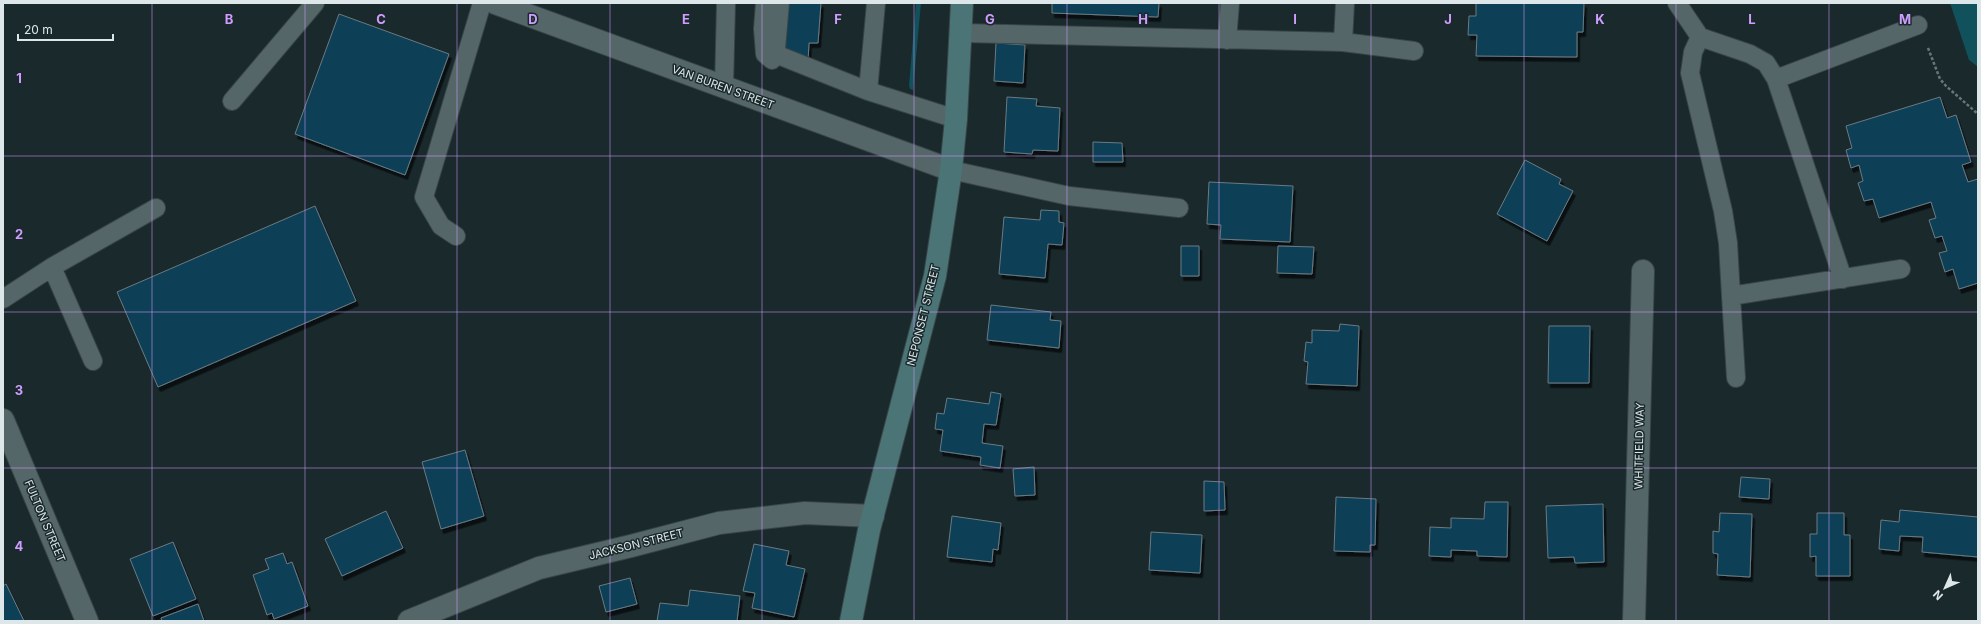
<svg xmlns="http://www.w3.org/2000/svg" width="1981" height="624" font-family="Inter,sans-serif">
<defs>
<filter id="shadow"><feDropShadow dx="2.5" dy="4.5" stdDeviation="0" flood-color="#0009"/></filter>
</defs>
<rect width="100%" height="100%" fill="#1a292c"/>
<path fill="#10515c" d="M916,3H921L913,90L910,89L909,86Z
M1950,3H1978V67L1969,60Z"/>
<path fill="#094057" stroke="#6c7a82" filter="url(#shadow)" d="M785,3H821L818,43H809L808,61L781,49Z
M1052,3H1159L1158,17L1052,13Z
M1476,3H1584L1583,32H1577V57L1476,56L1477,35H1468L1469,16H1476Z
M339,14L449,54L405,175L295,134Z
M996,43L1025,45L1023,83L994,81Z
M1007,97L1037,99L1036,106L1060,108L1058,151L1033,150L1032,154L1004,152Z
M1940,97L1947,118L1956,115L1971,162L1962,165L1968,182L1978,179V283L1959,289L1953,269L1945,272L1939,253L1947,251L1942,236L1935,238L1929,220L1936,218L1931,202L1879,218L1873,199L1864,201L1858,183L1863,181L1859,165L1851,168L1846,150L1852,148L1846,126Z
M1093,142L1122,143L1123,162H1093Z
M1525,160L1561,179L1559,184L1573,191L1547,241L1497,214Z
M1209,182L1293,186L1290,242L1220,239L1221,225L1207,224Z
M315,206L356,301L158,387L117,292Z
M1041,210L1059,211V222L1064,223L1062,245L1048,244L1045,278L999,274L1004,217L1040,220Z
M1181,246H1199V276H1181Z
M1278,246L1314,247L1312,274L1277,273Z
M991,305L1051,312L1050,320L1061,321L1059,348L987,340Z
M1340,324L1359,326L1357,386L1306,384L1308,362L1304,361L1306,342L1312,343V330L1339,331Z
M1549,326H1590L1589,383H1548Z
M991,392L1001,394L996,425L984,424L982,443L1003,446L1000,468L980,465L981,457L940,451L943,430L935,429L937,413L944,414L947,398L989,404Z
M465,450L484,516L441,529L422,462Z
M1034,467L1035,495L1015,496L1013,469Z
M1741,477L1770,479L1769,499L1739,497Z
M1204,481L1224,482L1225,510L1204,511Z
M1336,497L1376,499L1375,545H1370V552L1334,551Z
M1485,502H1508L1507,557L1477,556V551L1451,550V557L1429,556L1430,527L1451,528V518L1484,519Z
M1603,504L1604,562L1575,563L1574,557L1548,558L1546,506Z
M1900,510L1978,517V557L1922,552L1923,537L1900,536L1899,551L1879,549L1881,520L1899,522Z
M386,511L403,548L342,576L325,539Z
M1720,513L1752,514L1750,577L1717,575L1718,554L1713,553V531L1719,532Z
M1817,513H1844V535H1850V576H1816V556L1810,557V534H1817Z
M952,516L1001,523L998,550L993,549L992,562L947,557Z
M1151,532L1202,535L1200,573L1149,570Z
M173,542L196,599L153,616L130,559Z
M754,544L789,551L786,565L805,569L794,617L752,608L755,593L743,591Z
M283,553L287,564L292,562L308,606L274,619L272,613L267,615L253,575L269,569L265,559Z
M630,578L637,604L606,612L599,586Z
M6,584L24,621H3V586Z
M690,590L740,596L737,621H657L660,603L688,606Z
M198,604L204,621H162L161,618Z"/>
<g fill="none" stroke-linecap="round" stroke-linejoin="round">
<g stroke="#394547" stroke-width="20">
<path id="service" d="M765,3L763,29L765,54L772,60
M780,3L776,49L778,55L868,91L956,119
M1677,3L1700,37L1750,54L1766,63L1776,79L1843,279
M961,33L1343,42L1345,3
M1700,37L1693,52L1690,73L1723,211L1728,243L1731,296L1901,269
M1227,40L1230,3
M1343,42L1414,51
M1776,79L1918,25
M724,87L726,3
M868,91L876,3
M232,101L315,3
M951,170L1069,196L1179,208
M456,236L441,226L424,197L482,3
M52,267L93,361
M1731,296L1736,378
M3,299L52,267L156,208"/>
</g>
<g stroke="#394547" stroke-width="24">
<path id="minor" d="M495,3L951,170
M3,420L87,621
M1634,621L1643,271"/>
</g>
<g stroke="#394547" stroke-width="24">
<path id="tertiary" d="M409,621L539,568L631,546L719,523L805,513L873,516"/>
</g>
<g stroke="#394547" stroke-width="24">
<path id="secondary" d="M851,621L869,530L935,276L951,170L956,119L962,3"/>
</g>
<path stroke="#697678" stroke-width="2.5" stroke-dasharray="3 2" stroke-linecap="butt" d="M1928,48L1940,79L1946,86L1978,114"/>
<use href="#service" stroke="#556669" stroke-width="18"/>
<use href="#minor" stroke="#556669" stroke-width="22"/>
<use href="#tertiary" stroke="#556669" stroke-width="22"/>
<use href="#secondary" stroke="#4b7476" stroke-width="22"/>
</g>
<path fill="none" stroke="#d09dff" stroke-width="1" stroke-opacity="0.55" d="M152,3V621M305,3V621M457,3V621M610,3V621M762,3V621M914,3V621M1067,3V621M1219,3V621M1371,3V621M1524,3V621M1676,3V621M1829,3V621M3,156H1978M3,312H1978M3,468H1978"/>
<g text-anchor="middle" stroke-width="3" stroke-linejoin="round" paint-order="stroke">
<g font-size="11" fill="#dde7e9" stroke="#1a292c">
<text transform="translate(723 87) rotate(20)" y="4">VAN BUREN STREET</text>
<text transform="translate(923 315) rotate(-76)" y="4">NEPONSET STREET</text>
<text transform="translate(1639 446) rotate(-89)" y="4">WHITFIELD WAY</text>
<text transform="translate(45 521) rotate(67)" y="4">FULTON STREET</text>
<text transform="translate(636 544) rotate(-14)" y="4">JACKSON STREET</text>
</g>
</g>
<g font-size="13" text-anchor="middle" font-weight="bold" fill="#d09dff" stroke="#1a292c" stroke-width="3" stroke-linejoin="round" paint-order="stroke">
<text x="229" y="24">B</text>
<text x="381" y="24">C</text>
<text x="533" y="24">D</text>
<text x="686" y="24">E</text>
<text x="838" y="24">F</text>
<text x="990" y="24">G</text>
<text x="1143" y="24">H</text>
<text x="1295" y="24">I</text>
<text x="1448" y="24">J</text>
<text x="1600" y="24">K</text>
<text x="1752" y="24">L</text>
<text x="1905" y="24">M</text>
<text x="19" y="83">1</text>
<text x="19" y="239">2</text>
<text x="19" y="395">3</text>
<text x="19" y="551">4</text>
</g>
<rect width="1981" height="624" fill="none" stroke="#dde7e9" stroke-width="8"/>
<g transform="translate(1945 588) rotate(225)" stroke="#1a292c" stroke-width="3" paint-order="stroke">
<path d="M0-3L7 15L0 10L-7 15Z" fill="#dde7e9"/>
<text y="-6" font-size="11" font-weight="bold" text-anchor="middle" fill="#dde7e9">N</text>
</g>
<path d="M18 34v6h95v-6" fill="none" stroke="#dde7e9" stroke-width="2"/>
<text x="24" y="34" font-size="12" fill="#dde7e9" stroke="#1a292c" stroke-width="3" paint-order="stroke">20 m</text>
</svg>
